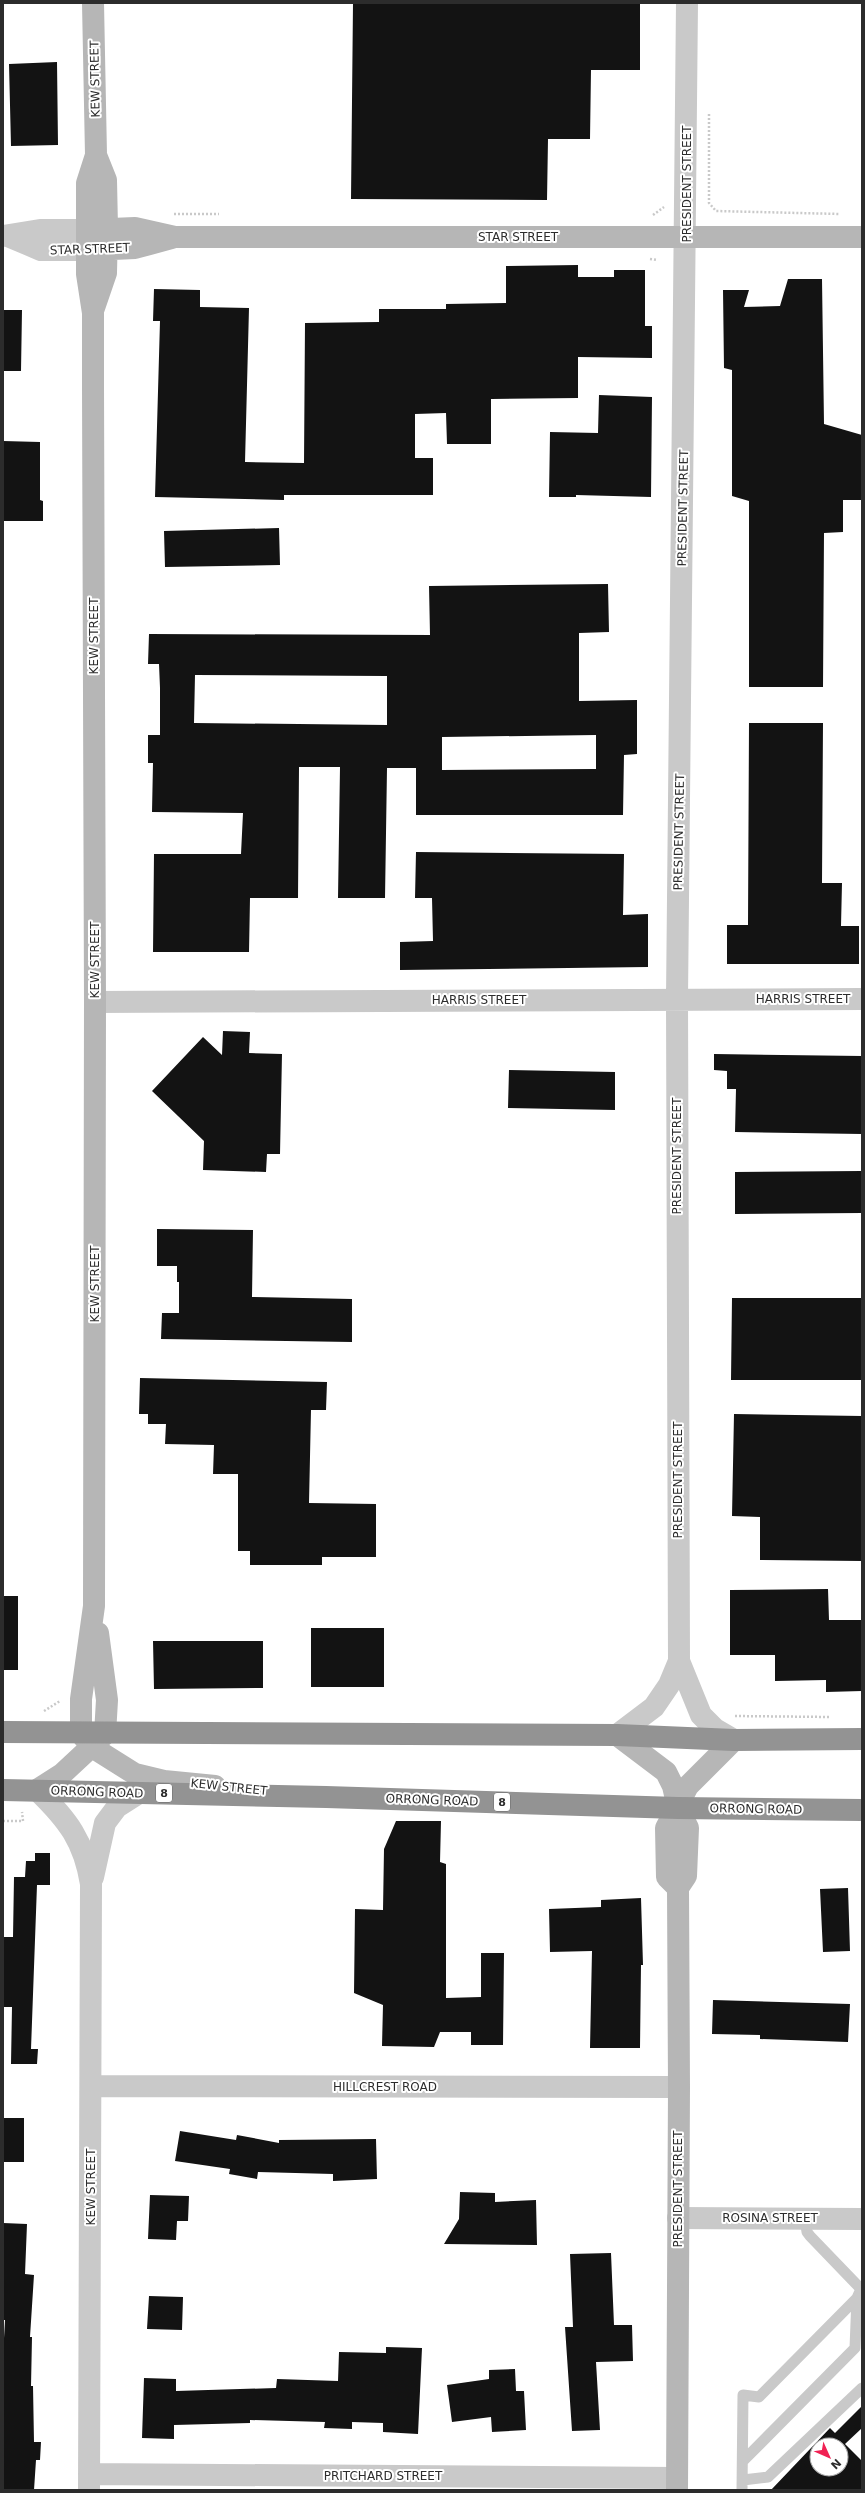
<svg xmlns="http://www.w3.org/2000/svg" width="865" height="2493" font-family="'DejaVu Sans',sans-serif">
<rect width="100%" height="100%" fill="#fff"/>
<path fill="#131313" fill-rule="evenodd" d="M353,3H640V70H591L590,139H548L547,200L351,199Z
M57,62L58,145L11,146L9,64Z
M578,265V277H614V270H645V326H652V358L578,357V398L491,399V444H447L446,413L415,414V458H433V495H284V500L155,497L160,321H153L154,289L200,290V307L249,308L245,462L304,463L305,323L379,322V309H446V304L506,303V266Z
M788,279H822L824,424L862,435V500H843V532L824,533L823,687H749V501L732,496V370L724,368L723,290H749L744,307L780,306Z
M3,310H22L21,371H3Z
M599,395L652,397L651,497L576,495V497H549L550,432L598,433Z
M3,441L40,442V500L43,501V521H3Z
M279,528L280,565L165,567L164,531Z
M608,584L609,632L579,633V701L637,700V754L624,755L623,815H416V768H387L385,898H338L340,767H299L298,898H250L249,952H153L154,854H241L243,813L152,812L153,763H148V735H160V688L159,664H148L149,634L430,635L429,586ZM195,675L387,676V725L194,723ZM596,735V769L442,770V737Z
M749,723H823L822,883H842L841,926H859V964H727V925H748Z
M416,852L624,854L623,915L648,914V967L400,970V942L433,941L432,898H415Z
M223,1031L250,1032L249,1053L282,1054L280,1154H267L266,1172L203,1170L204,1141L152,1091L203,1037L222,1055Z
M714,1054L862,1056V1134L735,1132L736,1089H727V1071L714,1070Z
M509,1070L615,1072V1110L508,1108Z
M862,1171V1213L735,1214V1172Z
M157,1229L253,1230L252,1297L352,1299V1342L161,1339L162,1313H179V1282H177V1266H157Z
M732,1298H862V1380H731Z
M140,1378L327,1382L326,1410H311L309,1503L376,1504V1557H322V1565H250V1551H238V1474H213L214,1445L165,1444L166,1424H148V1414H139Z
M734,1414L862,1416V1561L760,1560V1517L732,1516Z
M828,1589L829,1620H862V1691L826,1692V1680L775,1681V1655H730V1590Z
M3,1596H18V1670H3Z
M311,1628H384V1687H311Z
M153,1641H263V1688L154,1689Z
M396,1821H441L440,1862L446,1864V1998L481,1997V1953H504L503,2045H471V2032H440L434,2047L382,2046L383,2005L354,1993L355,1909L383,1910L384,1849Z
M35,1853H50V1885H37L31,2049H38L37,2064H11L12,2007H3V1937H13L14,1877H25L26,1861H35Z
M848,1888L850,1951L823,1952L820,1889Z
M641,1898L643,1965H641L640,2048H590L592,1951L550,1952L549,1909L601,1907V1900Z
M713,2000L850,2004L848,2042L760,2039V2035L712,2034Z
M3,2118H24V2162H3Z
M180,2131L236,2140L237,2135L279,2143V2140L376,2139L377,2179L333,2181V2174L258,2172L257,2179L229,2174L230,2169L175,2161Z
M460,2192L495,2193V2202L536,2200L537,2245L444,2244L459,2219Z
M150,2195L189,2196L188,2221H177L176,2240L148,2239Z
M3,2223L27,2224L25,2274L34,2275L30,2337H32L31,2386H33L34,2442H41L40,2460H36L34,2490H3V2356L5,2320H3Z
M611,2253L614,2325H632L633,2361L596,2362L600,2430L572,2431L565,2327H573L570,2254Z
M149,2296L183,2297L182,2330L147,2329Z
M386,2347L422,2348L418,2434L383,2432V2423L352,2422V2429L324,2428L325,2422L250,2420V2423L174,2425V2439L142,2438L144,2378L176,2379V2391L276,2388L277,2379L338,2381L339,2352L386,2353Z
M515,2369L516,2391H524L526,2430L492,2432L491,2417L452,2422L447,2385L489,2379V2370Z
M862,2406V2428L845,2444L862,2461V2490H771L830,2428L835,2433ZM817,2445H841V2469H817Z"/>
<g fill="none" stroke-linecap="round" stroke-linejoin="round">
<path stroke="#c9c9c9" stroke-width="2.5" stroke-dasharray="2 2" stroke-linecap="butt" d="M709,114V203L716,211L840,214
M174,214H219
M653,215L664,207
M650,259L657,260
M44,1711L60,1701
M735,1716L830,1717
M3,1821H23L22,1812"/>
<path stroke="#c9c9c9" stroke-width="11" d="M805,2219L807,2232L810,2236L862,2290
M743,2461L855,2348L857,2298
M743,2480L768,2477L862,2388
M742,2490L743,2395L759,2397L857,2298L861,2289"/>
<path stroke="#c9c9c9" stroke-width="22" d="M3,236L40,230H88
M8,236L41,250H88
M95,1002L862,999
M679,1661L701,1715L715,1729L734,1740
M617,1735L654,1707L669,1685L679,1661L677,998L687,3
M37,1790C68,1820 84,1841 91,1884L89,2490
M93,1877L105,1823L117,1807L139,1793
M91,2086L679,2087
M678,2218L862,2219
M89,2474L677,2478"/>
<path stroke="#b6b6b6" stroke-width="22" d="M93,3L96,155L87,183V274L93,313V386L95,1002L94,1606L81,1699V1734L92,1747L135,1774L164,1781L215,1786
M88,230L135,228L175,237H862
M91,250L135,248L172,238
M94,308L106,273L107,228L106,180L96,155
M617,1735L666,1772L673,1786L678,1808L688,1828L686,1876L678,1888L679,2087L677,2490
M37,1790L62,1774L105,1734L107,1700L98,1633
M678,1888L667,1877L666,1828L688,1786L734,1740"/>
<path stroke="#939393" stroke-width="22" d="M3,1732L617,1735L734,1740L862,1739
M3,1790L326,1797L678,1808L862,1810"/>
</g>
<g text-anchor="middle" stroke-width="4" stroke-linejoin="round" paint-order="stroke">
<g fill="#fff" stroke="#6b6b6b" stroke-width="1">
<rect x="156" y="1784" width="16" height="18" rx="3"/>
<rect x="494" y="1793" width="16" height="18" rx="3"/>
</g>
<g font-size="11" font-weight="bold" fill="#2c2c2c">
<text x="164" y="1797">8</text>
<text x="502" y="1806">8</text>
</g>
<g font-size="12" fill="#2c2c2c" stroke="#fff">
<text transform="translate(95 79) rotate(-91)" y="4">KEW STREET</text>
<text transform="translate(687 184) rotate(-90)" y="4">PRESIDENT STREET</text>
<text x="518" y="241">STAR STREET</text>
<text transform="translate(90 249) rotate(-2)" y="4">STAR STREET</text>
<text transform="translate(683 508) rotate(-89)" y="4">PRESIDENT STREET</text>
<text transform="translate(94 636) rotate(-90)" y="4">KEW STREET</text>
<text transform="translate(679 832) rotate(-89)" y="4">PRESIDENT STREET</text>
<text transform="translate(95 960) rotate(-90)" y="4">KEW STREET</text>
<text x="803" y="1003">HARRIS STREET</text>
<text x="479" y="1004">HARRIS STREET</text>
<text transform="translate(677 1156) rotate(-90)" y="4">PRESIDENT STREET</text>
<text transform="translate(95 1284) rotate(-90)" y="4">KEW STREET</text>
<text transform="translate(678 1480) rotate(-90)" y="4">PRESIDENT STREET</text>
<text transform="translate(229 1787) rotate(6)" y="4">KEW STREET</text>
<text transform="translate(97 1792) rotate(2)" y="4">ORRONG ROAD</text>
<text transform="translate(432 1800) rotate(2)" y="4">ORRONG ROAD</text>
<text transform="translate(756 1809) rotate(1)" y="4">ORRONG ROAD</text>
<text x="385" y="2091">HILLCREST ROAD</text>
<text transform="translate(91 2187) rotate(-90)" y="4">KEW STREET</text>
<text transform="translate(678 2189) rotate(-90)" y="4">PRESIDENT STREET</text>
<text x="770" y="2222">ROSINA STREET</text>
<text x="383" y="2480">PRITCHARD STREET</text>
</g>
</g>
<rect width="865" height="2493" fill="none" stroke="#2c2c2c" stroke-width="8"/>
<g transform="translate(829 2457) rotate(135)"><circle r="19" fill="#ffffff" stroke="#ababab"/>
<path d="M0-3L7 15L0 10L-7 15Z" fill="#f02153"/>
<text y="-6" font-size="11" font-weight="bold" text-anchor="middle" fill="#2c2c2c">N</text>
</g>
</svg>
